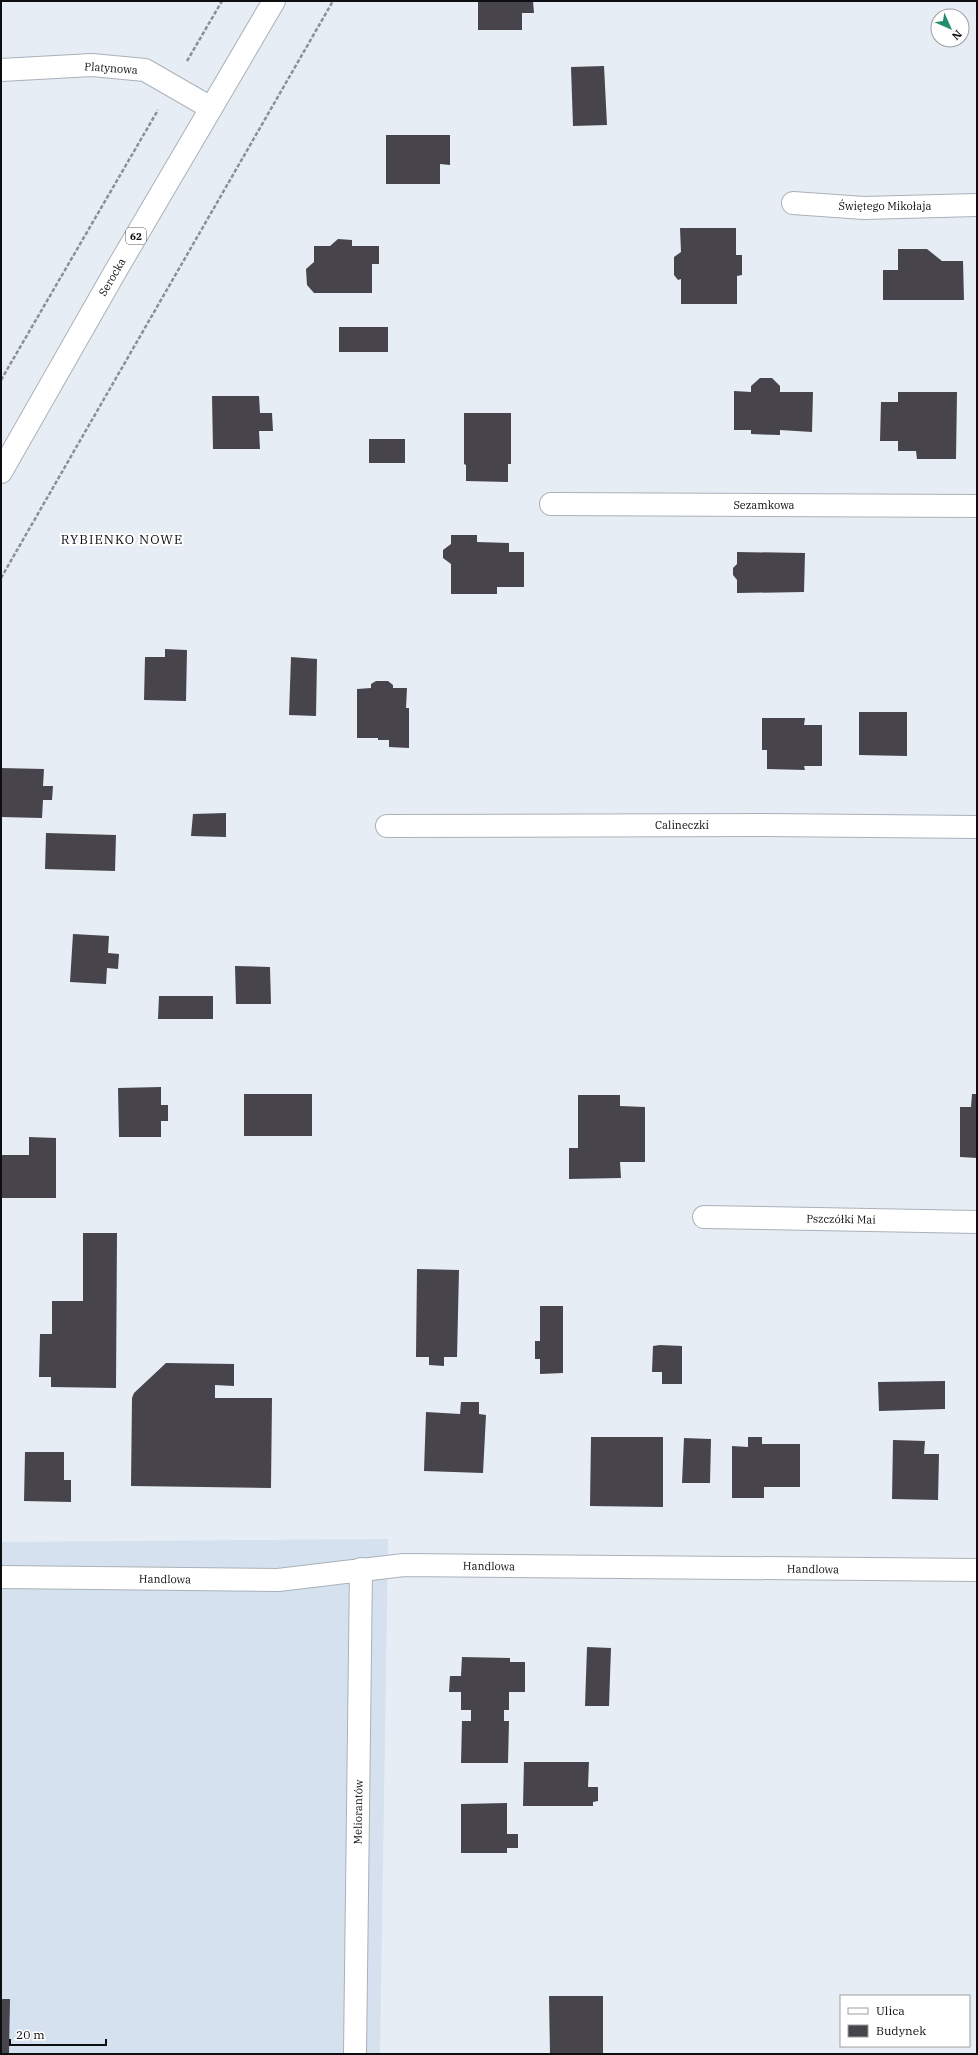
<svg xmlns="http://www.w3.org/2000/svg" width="978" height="2055" font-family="'IBM Plex Serif',serif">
<rect width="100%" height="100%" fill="#e6edf5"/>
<path fill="#d5e1ef" d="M388,1539L380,2054H1V1542Z"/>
<path fill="#47444c" d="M478,1H533L534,13H522V30H478Z
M604,66L607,125L573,126L571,67Z
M386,135H450V165L440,164V184H386Z
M680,228H736V255H742V275L737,276V304H681V279L678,280L674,275V257L681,252Z
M338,239L352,240V246H379V264H372V293H314L307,285L306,269L314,262V246H330Z
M898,249H927L942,261H963L964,300H883V270H898Z
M339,327H388V352H339Z
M760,378H772L780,386V392H813L812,432L780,430V435L751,434V430H734V391L751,392V386Z
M898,392H957L956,459H917L916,451H898V441H880L881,402H898Z
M212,396H259L260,413H272L273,431H259L260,449H213Z
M464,413H511V464H508V482L466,481V465L464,464Z
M369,439H405V463H369Z
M451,535H477V542L509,543V552H524V587H497V594H451V564L443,558V550L451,544Z
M737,552L805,553L804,592L737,593V580L733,575V568L737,564Z
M165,649L187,650L186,701L144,700L145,657H165Z
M291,657L317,659L316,716L289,715Z
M376,681H388L393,685V688H407L406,708H409V748L389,747V740H378V738H357V689L371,688V684Z
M859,712H907V756L859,755Z
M762,718H805L804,725H822V766H804L805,770L767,769V750H762Z
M1,768L44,769L43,786H53L52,800H43L42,818L1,817Z
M226,813V837L191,836L193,814Z
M46,833L116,835L115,871L45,869Z
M73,934L109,936L108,953L119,954L118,969L107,968L106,984L70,982Z
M235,966L270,967L271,1004H236Z
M159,996H213V1019H158Z
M161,1087V1105H168V1121H161V1137H119L118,1088Z
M244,1094H312V1136H244Z
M972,1094H977V1158L960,1157V1107H971Z
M578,1095H620V1106L645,1107V1162H620L621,1178L569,1179V1148H578Z
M29,1137L56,1138V1198H1V1155H29Z
M83,1233H117L116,1388L51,1387V1377H39L40,1334H52V1301H83Z
M417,1269L459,1270L457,1357H444V1366L429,1365V1357H416Z
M540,1306H563V1373L540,1374V1359H535V1341H540Z
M660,1345L682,1346V1384H662V1372H652L653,1346Z
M166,1363L234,1364V1386L215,1385V1398H272L271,1488L131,1486L132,1398L134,1393Z
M945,1381V1409L879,1411L878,1382Z
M461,1402H479V1414L486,1415L483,1473L424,1471L426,1412L460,1414Z
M591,1437H663V1507L590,1506Z
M748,1437H762V1444H800V1487H764V1498H732V1446L748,1447Z
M684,1438L711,1439L710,1483H682Z
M893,1440L925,1441L924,1454H939L938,1500L892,1499Z
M25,1452H64V1480H71V1502L24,1501Z
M587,1647L611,1648L609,1706H585Z
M462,1657L510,1658V1662H525V1692H509V1710H504V1721H509L508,1763H461L462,1721H471V1710H461V1692H449L450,1676H461Z
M524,1762H589L588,1787H598V1801L593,1802V1806H523Z
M507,1803V1834H518V1848H507V1853H461V1804Z
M549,1996H603V2054H550Z
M1,1999H10L9,2054H1Z"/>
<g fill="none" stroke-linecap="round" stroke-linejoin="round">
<g stroke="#aab1b8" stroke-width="24">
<path id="street" d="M1,70L92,65L145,70L211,108
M793,203L864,208L977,205
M551,504L977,506
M387,826L764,825L977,827
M704,1217L977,1222
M1,1577L278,1580L404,1565L977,1570
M355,2054L361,1569"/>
</g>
<g stroke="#aab1b8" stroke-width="24">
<path id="primary" d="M1,472L115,272L274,1"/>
</g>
<path stroke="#8b9096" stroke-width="2.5" stroke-dasharray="4 2" stroke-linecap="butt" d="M187,61L222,1
M1,380L158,110
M1,578L333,1"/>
<use href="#street" stroke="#fff" stroke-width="22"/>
<use href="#primary" stroke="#fff" stroke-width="22"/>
</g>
<g text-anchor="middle" stroke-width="4" stroke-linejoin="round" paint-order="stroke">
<rect fill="#fff" stroke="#555658" stroke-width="1" x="126" y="228" width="20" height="16" rx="3"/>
<g font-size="10" font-weight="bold" fill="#0c0e11">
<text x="136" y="240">62</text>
</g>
<g font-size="11" fill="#0c0e11" stroke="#fff">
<text transform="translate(111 68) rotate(4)" y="4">Platynowa</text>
<text x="885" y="210">Świętego Mikołaja</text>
<text transform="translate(112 277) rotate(-60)" y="4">Serocka</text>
<text x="764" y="509">Sezamkowa</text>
<text x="682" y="829">Calineczki</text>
<text transform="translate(841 1219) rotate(1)" y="4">Pszczółki Mai</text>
<text transform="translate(489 1566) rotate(1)" y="4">Handlowa</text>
<text transform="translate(813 1569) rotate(1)" y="4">Handlowa</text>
<text transform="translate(165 1579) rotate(1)" y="4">Handlowa</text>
<text transform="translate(358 1812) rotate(-89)" y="4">Meliorantów</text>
</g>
<g font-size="13" letter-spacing="1" fill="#0c0e11" stroke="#fff">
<text x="122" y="544">RYBIENKO NOWE</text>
</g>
</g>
<rect width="978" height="2055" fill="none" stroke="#0c0e11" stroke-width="4"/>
<rect x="840" y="1995" width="130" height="52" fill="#ffffff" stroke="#9e9fa0"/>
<rect x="848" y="2008" width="20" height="6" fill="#ffffff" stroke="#9e9fa0"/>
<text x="876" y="2015" font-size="12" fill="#0c0e11">Ulica</text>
<rect x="848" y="2025" width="20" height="12" fill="#47444c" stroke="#9e9fa0"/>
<text x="876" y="2035" font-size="12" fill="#0c0e11">Budynek</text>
<g transform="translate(950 28) rotate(135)"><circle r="19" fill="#ffffff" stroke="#9e9fa0"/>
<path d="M0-3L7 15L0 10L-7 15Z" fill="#208e6e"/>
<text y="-6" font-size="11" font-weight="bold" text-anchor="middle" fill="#0c0e11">N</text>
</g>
<path d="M10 2039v6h96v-6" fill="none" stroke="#0c0e11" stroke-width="2"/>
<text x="16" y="2039" font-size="12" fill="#0c0e11" stroke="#ffffff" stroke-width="3" paint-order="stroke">20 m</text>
</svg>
